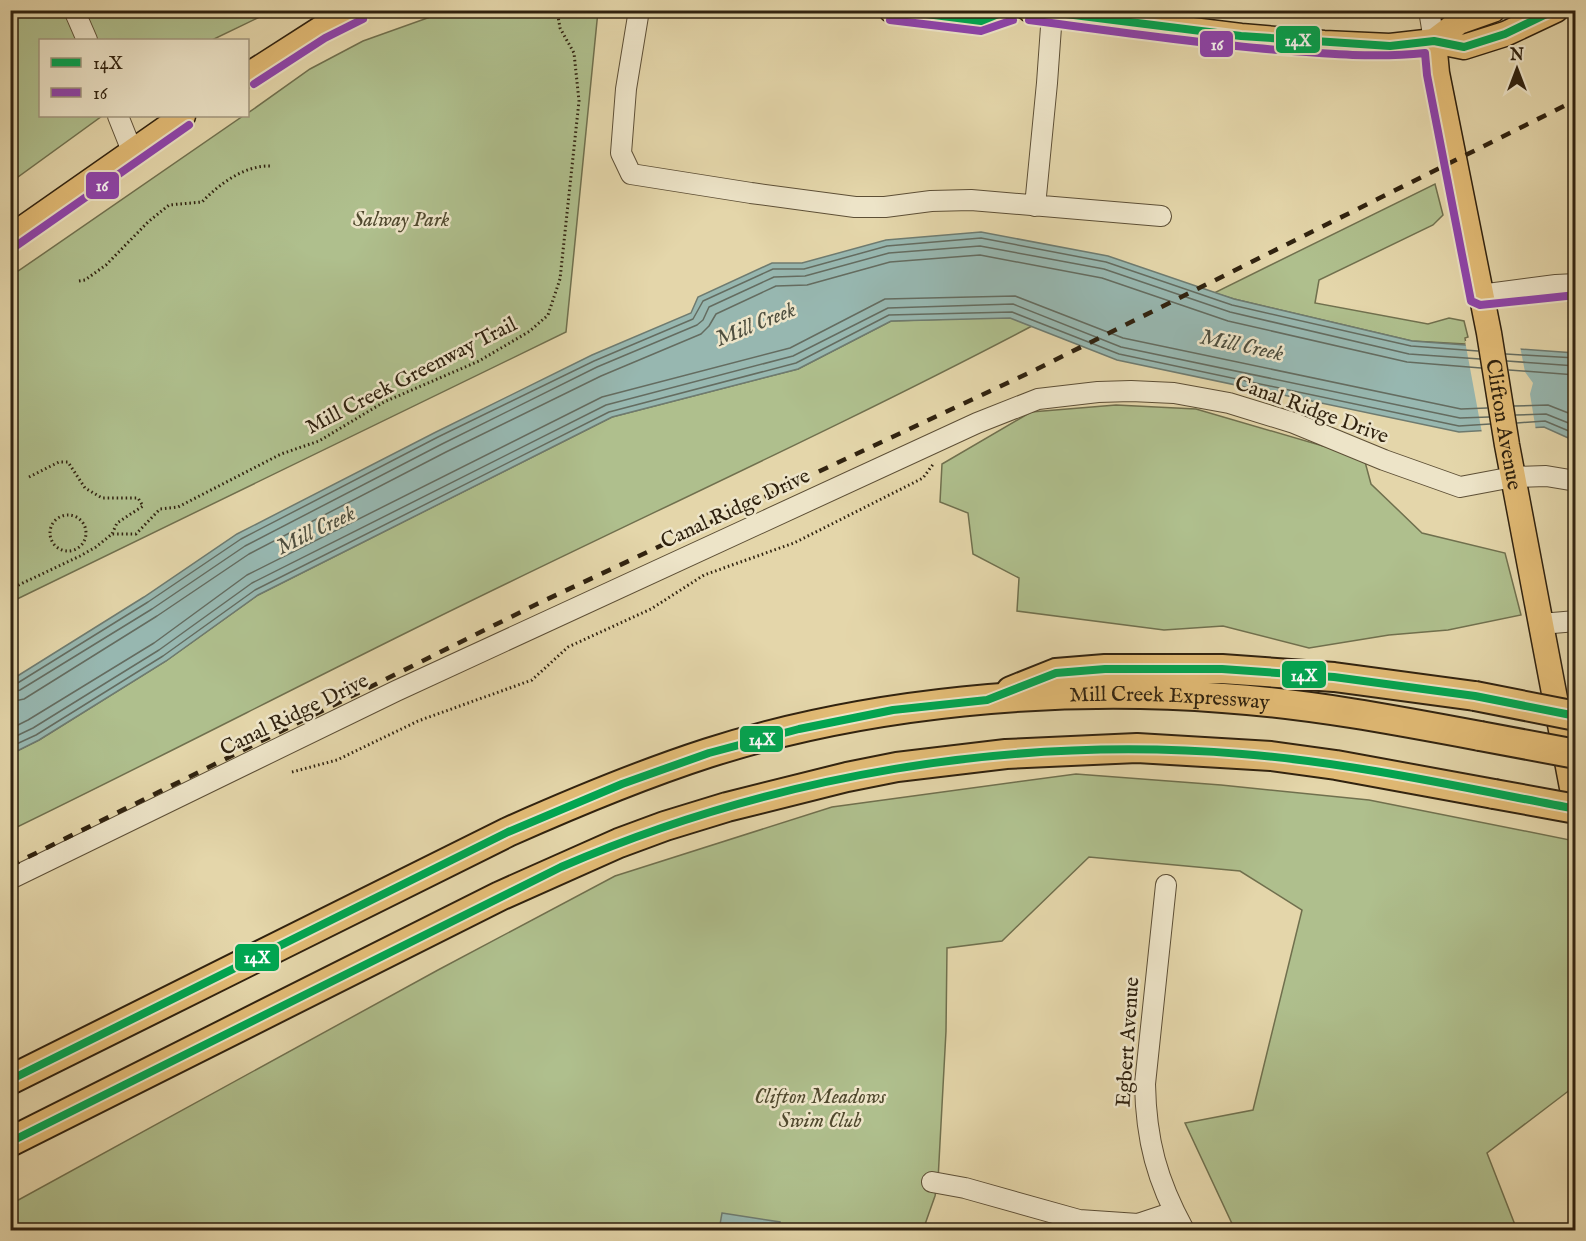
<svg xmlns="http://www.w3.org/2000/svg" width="1586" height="1241" font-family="'IM FELL English',serif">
<rect width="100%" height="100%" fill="#e4d6aa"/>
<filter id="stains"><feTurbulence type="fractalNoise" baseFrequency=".00333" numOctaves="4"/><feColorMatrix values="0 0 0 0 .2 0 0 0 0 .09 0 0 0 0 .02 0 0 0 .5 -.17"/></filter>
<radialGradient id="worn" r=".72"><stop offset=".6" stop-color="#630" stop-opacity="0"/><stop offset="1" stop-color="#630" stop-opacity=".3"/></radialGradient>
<path fill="#afbf8d" stroke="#70704e" stroke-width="1.5" d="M11,11H272L212,40H40V116H102L11,182Z
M447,11H598L566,332L11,602V276L243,116H248V113L310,69L363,41Z
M1435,184L1443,215L1433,225L1319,280L1315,303L1428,324L1449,318L1464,321L1468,337L1465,338L1466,344L1412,341L1234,299L1214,293Z
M1010,317L1032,326C834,430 630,522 430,621C290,690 151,762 11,830V754L39,740L166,661L258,595L612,417L798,369L891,321Z
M1116,405L1196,409L1364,458L1371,484L1422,533L1505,553L1521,615L1448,630L1389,635L1309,648L1223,626L1164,630L1017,611L1019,578L973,554L968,513L940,502L942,464L1031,412Z
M1076,774L1221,785L1369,800L1575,841V1086L1487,1153L1517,1230H1235L1185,1123L1253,1110L1302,910L1240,871L1089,857L1002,941L947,948L946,1031L938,1180L935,1196L923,1230H11V1204L438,970L615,876L832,807Z"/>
<path fill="#97b7b0" stroke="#6e7b70" stroke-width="1.5" d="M981,232L1108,256L1234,299L1412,341L1575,353V441L1544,427L1459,432L1117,360L1010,318L891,321L798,369L612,417L258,595L166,661L39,740L11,754V680L144,597L237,534L436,432L592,355L691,313L698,297L772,263H802L886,240Z
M722,1213L780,1222L779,1230H719Z"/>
<path fill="#e4d6aa" d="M1465,341L1520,346L1525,372L1533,383L1530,394L1536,431L1482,433Z"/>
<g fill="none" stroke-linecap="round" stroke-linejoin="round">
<path stroke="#646c60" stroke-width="1.5" d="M1506,354L1576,358
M1507,361L1576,366
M1509,370L1576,375
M1514,406L1548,405L1576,416
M1516,415L1546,414L1576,426
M1517,423L1545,421L1576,434
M10,685L16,684L148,602L241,539L438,437L594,361L693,319L703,301L773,269H804L887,246L981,238L1106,262L1232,305L1411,346L1478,351
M10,693L20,690L152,609L245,546L442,444L597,367L697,325L703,320L709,307L774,277L805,276L889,253L980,246L1104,269L1230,312L1409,354L1480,359
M10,702L24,699L157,616L249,554L446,452L601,376L701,334L709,326L716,314L776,286L807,285L890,262L980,255L1102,278L1228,321L1407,362L1481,368
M10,729L28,720L154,643L247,575L602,397L790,348L885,299L1015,296L1123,338L1461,409L1487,408
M10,739L33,728L159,650L252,583L606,405L793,356L888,308L1013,304L1121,347L1460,418L1489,417
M10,747L36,735L163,656L255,590L609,412L796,363L889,315L1012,312L1119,354L1459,426L1490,424"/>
<g stroke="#5d4f36" stroke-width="22">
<path id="minor" d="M74,10L87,40
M639,10L626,89L621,153L631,174L751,193L855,207H885L931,201L971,200L1161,216
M1429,10L1434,41
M118,116L132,151
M1035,206L1047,83L1052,13
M1480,295L1556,285L1576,284
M1541,624L1576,621
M10,879L396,691L977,423L1038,399L1098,392L1131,391L1174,393L1229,403L1294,423L1384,460L1460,487L1513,477L1546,476L1576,481
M1166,885L1145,1084C1146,1140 1157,1181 1184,1230
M932,1182L965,1188L1079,1220L1138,1224L1174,1212"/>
</g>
<g stroke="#30220f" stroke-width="27">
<g id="major">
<path d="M891,10L981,21L1009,10"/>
<path d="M1030,10L1241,36L1324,43L1390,46L1434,41L1464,47L1505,34L1556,10"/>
<path id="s1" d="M1434,41L1437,73L1489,333L1507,445L1576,809"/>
<path d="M1434,41L1459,22L1493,10"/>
<path d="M248,75L320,29L358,10"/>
<path d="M10,237L183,116"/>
</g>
</g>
<g stroke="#30220f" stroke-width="32">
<g id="highway">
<path d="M1011,691L1056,673L1105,669H1222L1334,677L1475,696"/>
<path id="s2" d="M10,1080L508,832C573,803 640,775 708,753C868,702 1056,685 1223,698C1310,704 1395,720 1480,736"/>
<path d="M10,1142L500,896L619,843L665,826L727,807L847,777L897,767L1006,754L1137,748L1271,756L1336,765L1494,794"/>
</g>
</g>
<path stroke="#30220f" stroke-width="3" stroke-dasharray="1.5 3" stroke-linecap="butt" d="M79,281L85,280L106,265L148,222L169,205L202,202C219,184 245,165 271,166
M29,477L59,462H68L85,488L102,498H138L143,506L117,523L112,534
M50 533a18 18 0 1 1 36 0a18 18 0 1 1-36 0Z
M10,589L80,556L96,547L112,534H136L160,509L178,507L281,454L319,441L384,402L479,361L530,331L548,315L560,279L579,101L574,53L560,28L557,10
M292,772L337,760L418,721L532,680L568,647L651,609L704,575L794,543L923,478L934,463"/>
<use href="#minor" stroke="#ede4c8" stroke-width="20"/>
<use href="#major" stroke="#e2bb75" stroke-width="24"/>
<use href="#highway" stroke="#e2bb75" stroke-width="28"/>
<path stroke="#30220f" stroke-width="4.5" stroke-dasharray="10 10" stroke-linecap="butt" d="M10,866L537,604L1037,369L1576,100"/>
<g stroke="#30220f" stroke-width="32" stroke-linecap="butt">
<path id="highway-bridge" d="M1475,696L1576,716
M1480,736L1576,754
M1494,794L1576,809"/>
</g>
<use href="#highway-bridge" stroke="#e2bb75" stroke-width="28"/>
<g stroke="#ede4c8" stroke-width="12">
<path id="bus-1" d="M895,10L981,21L1008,10
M1034,10L1241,36L1390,46L1434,41L1464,47L1505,34L1555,10
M10,1080L508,832L622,784L709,753L799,729L893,710L987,700L1056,673L1105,669H1222L1334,677L1475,696L1576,716
M10,1142L561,867C773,775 1012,735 1242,754C1354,763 1465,788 1576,809"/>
</g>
<g stroke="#ede4c8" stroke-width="12">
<path id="bus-2" d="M890,20L981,31L1013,20
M1029,20C1112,31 1195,43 1279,50C1328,54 1376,58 1425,53L1427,75L1471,301L1480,305L1576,295
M254,84L325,38L363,19
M16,246L189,125"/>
</g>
<use href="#bus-1" stroke="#00a651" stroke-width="8"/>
<use href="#bus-2" stroke="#8e44ad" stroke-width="8"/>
</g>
<g text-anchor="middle" stroke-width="5" stroke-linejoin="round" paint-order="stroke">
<g font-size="21" font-style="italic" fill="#50492e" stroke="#ede4c8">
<text x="401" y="226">Salway Park</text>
<text x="820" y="1103">Clifton Meadows<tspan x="820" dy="24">Swim Club</tspan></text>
</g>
<g font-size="21" fill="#30220f" stroke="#ede4c8">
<text transform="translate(411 375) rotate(-27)" y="7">Mill Creek Greenway Trail</text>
<text transform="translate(1312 409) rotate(20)" y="7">Canal Ridge Drive</text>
<text dy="7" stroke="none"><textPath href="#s1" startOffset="390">Clifton Avenue</textPath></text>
<text transform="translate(735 508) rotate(-25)" y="7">Canal Ridge Drive</text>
<text dy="7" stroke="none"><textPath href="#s2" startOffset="1239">Mill Creek Expressway</textPath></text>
<text transform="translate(294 714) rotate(-26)" y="7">Canal Ridge Drive</text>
<text transform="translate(1127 1042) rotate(-86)" y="7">Egbert Avenue</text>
</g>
<g font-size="22" font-style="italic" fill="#4f4f3f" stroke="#ede4c8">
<text transform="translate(755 323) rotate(-22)" y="8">Mill Creek</text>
<text transform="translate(1242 344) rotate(12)" y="8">Mill Creek</text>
<text transform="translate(315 529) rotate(-26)" y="8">Mill Creek</text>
</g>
</g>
<g stroke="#ede4c8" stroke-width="2">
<rect x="1275" y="25" width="46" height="29" rx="6" fill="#00a651"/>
<rect x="1199" y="30" width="35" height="28" rx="6" fill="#8e44ad"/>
<rect x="85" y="171" width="35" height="29" rx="6" fill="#8e44ad"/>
<rect x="1281" y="660" width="46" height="29" rx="6" fill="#00a651"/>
<rect x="739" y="725" width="45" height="28" rx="6" fill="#00a651"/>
<rect x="234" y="943" width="46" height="29" rx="6" fill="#00a651"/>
</g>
<g font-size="16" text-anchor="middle" font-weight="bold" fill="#fff">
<text x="1298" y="46">14X</text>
<text x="1217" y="50">16</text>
<text x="102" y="191">16</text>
<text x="1304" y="681">14X</text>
<text x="762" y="745">14X</text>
<text x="257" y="963">14X</text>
</g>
<rect width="1586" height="1241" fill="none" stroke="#e4d6aa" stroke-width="36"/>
<rect x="12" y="12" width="1562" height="1217" fill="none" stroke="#30220f" stroke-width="3"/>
<rect x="18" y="18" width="1550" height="1205" fill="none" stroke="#30220f" stroke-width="1.5"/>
<rect x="39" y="39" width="210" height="78" fill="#ede4c8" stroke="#a1967e" stroke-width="1.5"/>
<rect x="51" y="58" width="30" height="9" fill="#00a651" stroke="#a1967e" stroke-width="1.5"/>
<text x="93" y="69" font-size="18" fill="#30220f">14X</text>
<rect x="51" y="88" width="30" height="9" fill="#8e44ad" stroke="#a1967e" stroke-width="1.5"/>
<text x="93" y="99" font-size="18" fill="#30220f">16</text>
<g transform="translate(1517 69)" stroke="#ede4c8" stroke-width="4.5" paint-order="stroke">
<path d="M0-4.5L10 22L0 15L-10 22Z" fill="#30220f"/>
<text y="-9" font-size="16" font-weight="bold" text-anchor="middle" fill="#30220f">N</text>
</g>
<rect width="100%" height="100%" filter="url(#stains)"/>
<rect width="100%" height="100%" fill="url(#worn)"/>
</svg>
